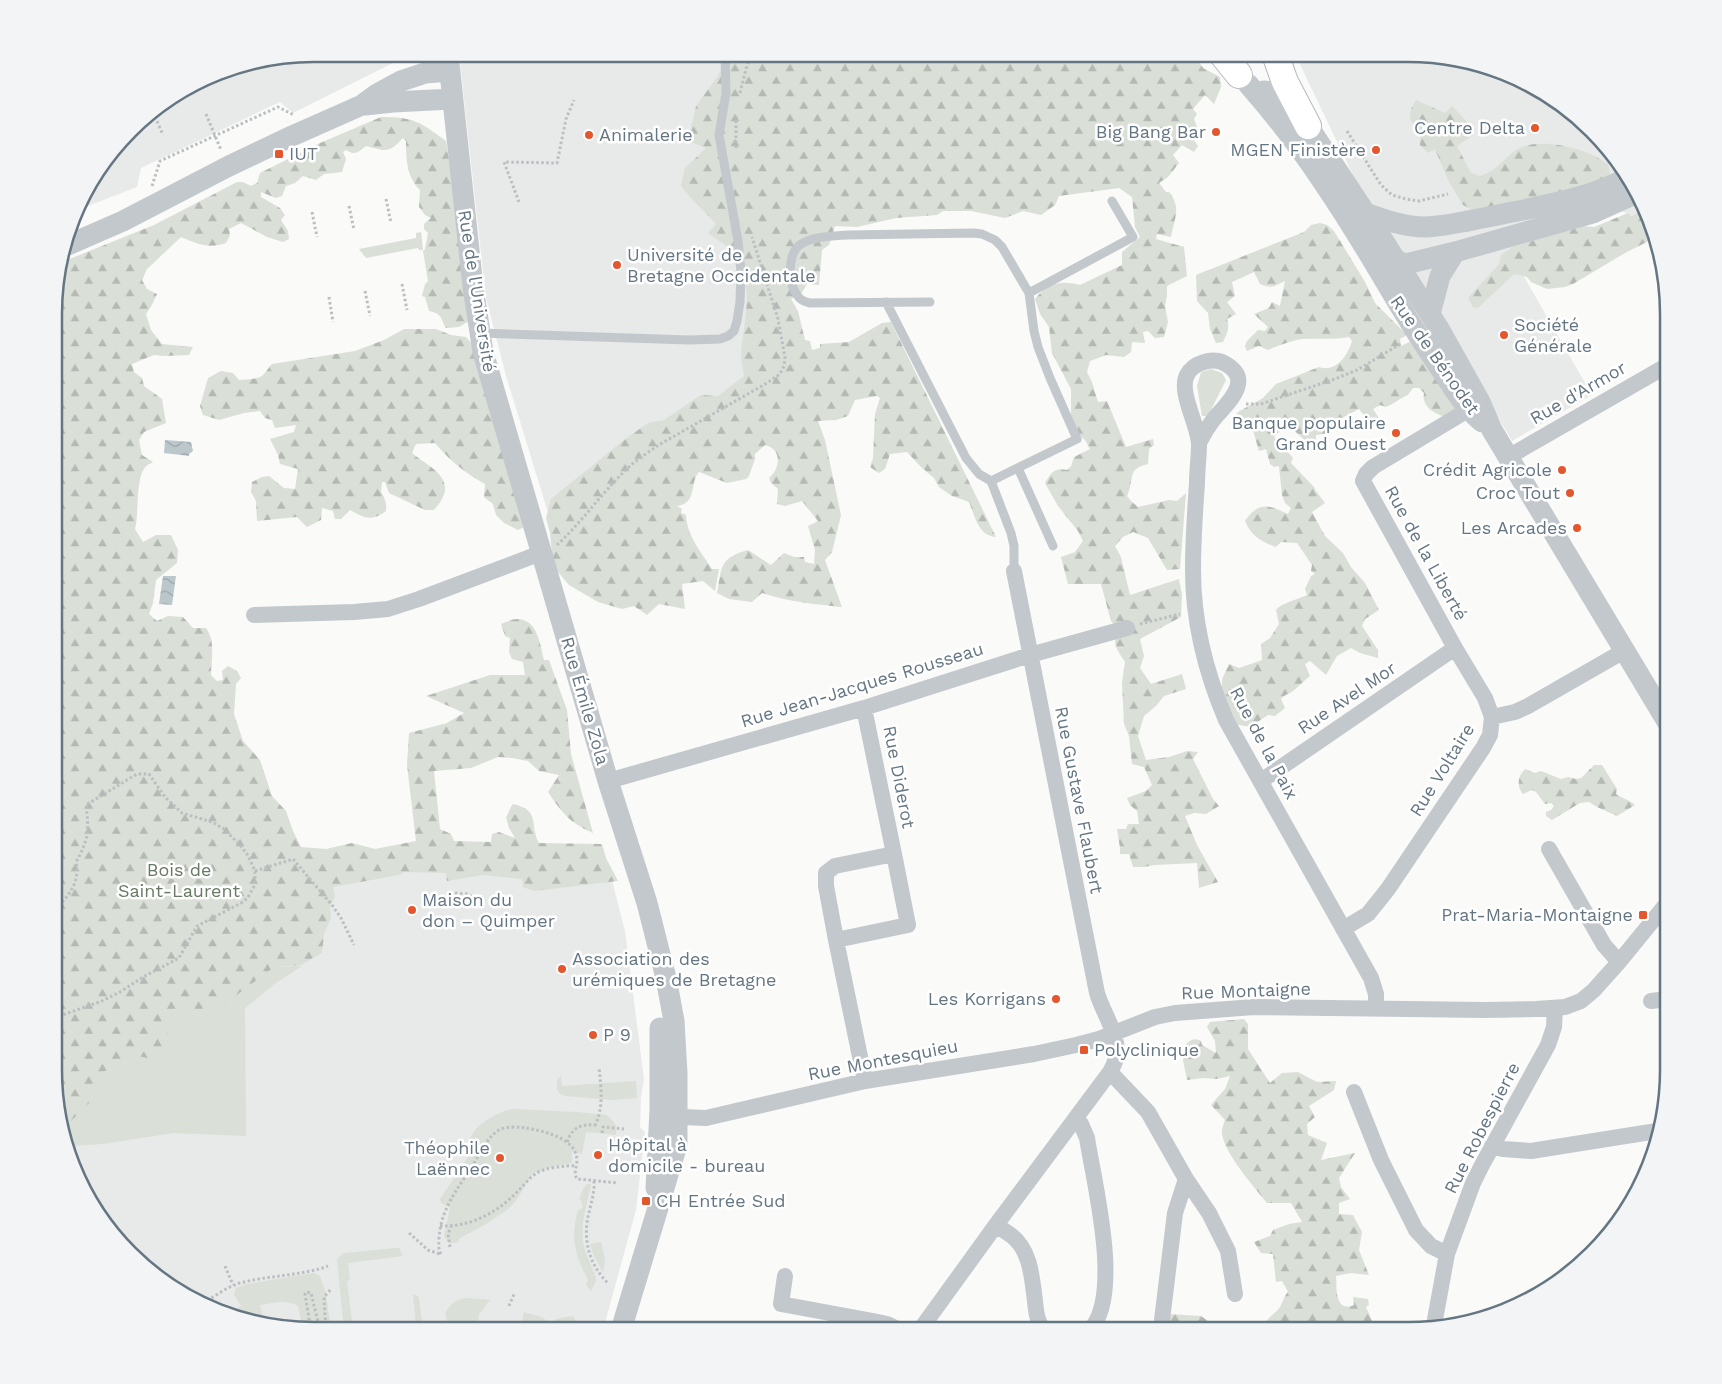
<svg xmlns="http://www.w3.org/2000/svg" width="1722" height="1384" font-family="'Work Sans',sans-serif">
<defs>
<pattern id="forest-firs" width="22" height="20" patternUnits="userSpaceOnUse" patternTransform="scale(1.25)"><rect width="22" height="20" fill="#dadfd7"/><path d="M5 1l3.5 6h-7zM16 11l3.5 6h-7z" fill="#b4b9b4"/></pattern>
<pattern id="water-waves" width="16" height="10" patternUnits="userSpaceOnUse" patternTransform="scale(1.25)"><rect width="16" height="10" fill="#bbc7cb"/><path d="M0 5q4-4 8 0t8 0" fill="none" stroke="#9ca6aa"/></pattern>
</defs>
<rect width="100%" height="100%" fill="#fafaf8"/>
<path fill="#e8e9e9" d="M314,54H407L393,63L293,113L280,102L141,168L137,187L80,209L89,184L143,118L230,68Z
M459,54H746L774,356L551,522L506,376L486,298Z
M1295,54H1424L1508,74L1580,119L1624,169L1648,214L1650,222L1621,211L1508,249L1592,395L1512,441L1403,256L1362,194Z
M607,861L625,931L644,1079L641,1097L640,1127L645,1132L636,1210L603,1330H298L214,1310L142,1265L81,1185L59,1104L295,876Z"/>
<path fill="#dadfd7" d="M421,232L423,250H419L418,248L366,258L359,249L416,238V233Z
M1211,369L1222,373L1226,380L1210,412L1206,416H1202L1197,386L1201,372Z
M302,966L276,983L245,1008L246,1136L173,1133L103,1144L70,1146L66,1126L90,1102L102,1072L119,1067L134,1055L171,1040L163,1024L187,1006L274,967Z
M561,1076L562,1086L636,1081L637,1098L612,1100L565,1096L560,1094L557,1089V1080Z
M513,1109L577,1112L606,1115L610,1118L616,1125V1135L586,1132L582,1154L572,1152V1163L555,1166L533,1173L515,1202L507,1210L486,1224L460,1238L457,1243H449L444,1236L450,1207L441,1203L440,1199C448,1186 463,1167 469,1154C471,1150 469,1146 469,1142C472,1126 498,1111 513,1109Z
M587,1184H591V1186C587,1204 581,1221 583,1240C583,1251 597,1276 596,1280C595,1284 592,1288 591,1291L586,1285L588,1280C575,1254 570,1239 578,1210L583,1208L581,1200L579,1199L584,1187Z
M601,1242L605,1260L603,1273L593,1254L590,1244Z
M395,1248H399L403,1256L348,1263L350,1280L347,1281L353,1330H344L337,1259L344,1253Z
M314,1273L320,1276L326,1293L331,1330H303L298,1306C285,1299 274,1303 260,1305L264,1322L228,1314L241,1306L234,1295L236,1288L247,1284Z
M413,1294L418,1296L419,1299L422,1322L421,1324L416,1326Z
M466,1298L491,1300C483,1305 485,1310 479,1314L478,1322L481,1327H476V1330H454L447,1322L445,1314C450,1304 455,1300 466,1298Z
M524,1312L541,1317L552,1324L556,1319L573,1316L578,1324L568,1330H520Z"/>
<path fill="url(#forest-firs)" d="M729,54H1194L1203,68L1220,77L1221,87L1214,104L1205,95L1193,109L1197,114L1194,119L1197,127L1193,133L1192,137L1198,146L1194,152L1182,145L1173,155L1179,163L1168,177L1159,183L1166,192H1169C1182,208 1174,219 1171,237L1157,234L1156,239L1184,247L1187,276L1167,286V296L1165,306L1168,322L1164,337L1155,338L1148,331L1143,332L1145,343L1132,342L1131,352L1124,357L1106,355L1090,361L1087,372L1092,382L1098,402L1107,401L1126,447L1153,439L1154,445L1149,449L1148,464C1126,469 1135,479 1127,496L1131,501L1138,507L1169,500L1177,501L1186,493L1180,569L1167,570L1148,538L1133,532L1123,537L1115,546L1121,557L1130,595L1179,579L1182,595L1181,617L1140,639L1144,656L1140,668L1151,684L1182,674L1186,689L1164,696L1156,706L1144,716L1138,736L1146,760L1169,757L1187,751L1198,752L1193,759L1213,799L1219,806L1206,814L1194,813L1185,816L1197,845L1218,882L1199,888L1197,863L1155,865L1144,867H1133L1129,854H1120V848L1117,829H1126L1128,824H1139L1137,811L1130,805L1127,798L1146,791L1152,785L1144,767L1132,764L1129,736L1124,724L1122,683L1125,662C1116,648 1112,645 1118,629L1111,621L1101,584H1068L1061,557L1075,552L1083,541L1078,531L1058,506L1045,483C1051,473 1054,467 1067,470L1071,466L1074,457L1090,449L1085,440L1078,434L1071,415V389L1052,353L1049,327L1040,314L1035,299C1048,283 1061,280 1080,285L1122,265V252L1140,237L1135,227L1132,197L1119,188L1059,196L1055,205L1041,215L1023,211L1005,218L971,211H943L937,215L896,218L857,227L835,226L829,245L822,250L819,285L807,284L801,294L791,299L798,311L805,340L810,341L812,350L820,348V344L849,342L882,323L891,322L996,537C978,536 975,516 969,502L952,496L939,487L934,478L921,467L907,452L890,454L885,469L879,473L870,467L873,458L875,414L880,398L877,396L855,400L848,416L836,420L818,421L825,440L841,515L832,552L825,560L842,607C815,604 788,602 762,593L752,602L729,599L717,593C722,567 719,558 748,550L771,565L784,553L794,557H804L805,562L814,564L815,550L808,526L818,521L802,501L785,506L777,504L778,489L771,483L769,478C781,468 782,449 765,445L755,454V459L749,476L746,479L727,483L699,472C689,483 698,503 677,506L682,509L681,513L686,515C687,536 701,552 712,569H719L715,591L703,581L682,584L685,609L659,604L647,615L634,606L622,609L598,602L569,585L553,566L550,533L546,518L551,499L624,440L648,423L664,420L701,395L718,396L744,376C743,369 741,361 741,353C744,319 757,278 730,249C723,243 715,238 708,233L716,224C705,211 691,200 681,186L685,168L706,148L688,141L696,106L718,76Z
M1416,100L1445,113L1452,106L1472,127L1473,135L1457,146L1471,173L1480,176C1485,174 1490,172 1494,169C1504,162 1510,152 1522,147C1546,138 1588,149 1608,164L1610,172L1608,180L1476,212L1463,205L1449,182L1435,149L1428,153L1420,145V135L1410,119L1411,109Z
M381,117C414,117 420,122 446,141L453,183L469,321L459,327L446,328C440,318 443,314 429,311L425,297L422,296L425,284L428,281L423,251L425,249L428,233L424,229V224L431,218L425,215L419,207L420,190C407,178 406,159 406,141L403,138C389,154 385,151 366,146C358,152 355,156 346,150L343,152L346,159L342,172L324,174L316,180L303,176L295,183L286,186L282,196L276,198L261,192V197L280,208L285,215L281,220L288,231L289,239L283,242L267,237L241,223L229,229L230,235L226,243C208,249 198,244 181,237L147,269L142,280L147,289L157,294L152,305L146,314L151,330L162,344L193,347L189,355L164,356L154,355L132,364L134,372L142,378L144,386L162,399L166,423L144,432L139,440L142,455L153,462C150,464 146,465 144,469C136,479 139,514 135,529L143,542L156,535H171L178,550L177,563L156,580L153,603L149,614L157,621L168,616L183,617L193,628H206C216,641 211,660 211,675L217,681L223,680L222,671L228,666L237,671L241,678L236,684L234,714L243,741L260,760L272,796L286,811L293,831L301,847L326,849L352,843L375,849L416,841L407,765L409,733L447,723L464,713L426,696L490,675H525L523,662L512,659L509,652L510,638L505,636L501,624C506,622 512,619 517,619C538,619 540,645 544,660H549L567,710L571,754L593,833C570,823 562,813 548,792L559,775L539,771L528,761L512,758L498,757L471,768L434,771L440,829L451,834L454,841L491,842L492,834L499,832L515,838L509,828L506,817C509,813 509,809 513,804C541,810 529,825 539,843L602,844L606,858L618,881L534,891L523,887L522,879L483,875L447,881L446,873L404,872L399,875L333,887L335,896L330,907L331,918L324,934L322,953L301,965L274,967L230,1000L198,1016L187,1006L163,1024L171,1040L147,1058L134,1055L119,1067L102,1072L90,1102L66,1126V1129L54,1087L56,280L62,262L154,225L237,182H243L251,186L257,183L260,173L320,143Z
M1645,209L1648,214L1653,239L1625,253L1573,284L1565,287L1547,289L1531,282L1527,277L1514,274L1478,308L1473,307L1468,298L1499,264L1501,255L1512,247L1583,226L1594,227L1628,213L1632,216Z
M1320,223L1327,225L1334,231L1365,282L1375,303L1407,335L1400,339L1401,346L1413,340L1462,409L1447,417C1436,415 1421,407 1424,393L1419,388H1413L1408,395C1400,398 1394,404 1386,407L1380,405L1373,409L1382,423L1373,427L1359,409L1342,418L1332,419L1331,433L1316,435V443L1310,445L1287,424L1274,437L1293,458L1291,463L1314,487L1316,491L1325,503L1312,512L1325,536L1343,553L1351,567L1365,583L1379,610L1365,619L1362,626L1378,650V658L1360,653L1351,648L1337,656L1326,675L1310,661L1305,664L1310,676C1304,681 1300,685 1294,690C1290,694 1285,694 1281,699L1285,708L1275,716L1268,715L1250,727L1235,724C1229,711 1221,697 1222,682C1222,677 1227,669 1229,664L1239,668L1262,660L1261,644L1270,638L1279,624L1276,610C1281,603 1299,599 1307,595L1305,589L1311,576L1315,574L1311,571L1312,565L1297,543L1281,542L1276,547C1262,542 1251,536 1245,521C1259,501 1269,505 1288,514L1291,508L1285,503L1282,495L1279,466L1274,467L1270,464L1266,449L1259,451L1252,427L1240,430L1237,427L1234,417L1238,412L1263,398L1276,384L1319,367C1336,373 1348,355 1352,341L1349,337C1333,340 1318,338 1302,339C1293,340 1277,346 1268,350L1259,346L1247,351L1245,346L1247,341L1258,330L1265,331L1268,327L1254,314L1269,308L1272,302L1280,306L1285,281C1274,286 1273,289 1260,284L1254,272L1232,282L1235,296L1227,302L1236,314L1227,319C1230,328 1227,334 1223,342L1216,343L1210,329L1208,313L1197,301L1196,275L1304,232L1311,225Z
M404,329H436L451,335L466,337L472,344L526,526L518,530L504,523L496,515L493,504L484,497L485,484C465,473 449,460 435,443L416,444L412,453C424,464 453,475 443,497C441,502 437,506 434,510H425L389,493L385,482H382L381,492C385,498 387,504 386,511C371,522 365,518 350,510L341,519H335L333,511L322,508L321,520L307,527L297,517L257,521L256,501L251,492L252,482L262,477L269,476L284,488L295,489L298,469L280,464L278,455L270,439L294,432L296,425L275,428L272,420L265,418L260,411L244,413L219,420L203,415L200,406L208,378L221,371L233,373L239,380C246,379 259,380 264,374C267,371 268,368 272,364L355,351L384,340Z
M1594,765H1602L1617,789L1616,794C1623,799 1630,800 1635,805L1617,816L1597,807L1589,802L1580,803L1552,820L1546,816V812L1551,810L1554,806L1551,803L1545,804L1536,792L1532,790L1523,794C1516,786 1518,776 1525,769L1535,773L1541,771L1561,779L1568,777L1576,779L1581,778Z
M1244,1019L1248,1024V1049L1270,1083L1282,1073L1298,1072L1317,1082L1336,1081L1334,1090L1309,1106L1315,1117L1307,1124L1308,1135L1327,1143L1321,1160L1355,1153L1339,1178L1341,1187L1350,1199L1339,1203V1214L1353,1215L1362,1232L1359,1250L1369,1275L1351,1273L1336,1276C1337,1287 1334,1313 1354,1305L1353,1297L1368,1299L1369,1305L1366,1307L1375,1327L1371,1330H1246L1252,1328L1264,1327C1267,1316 1275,1315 1280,1307C1283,1302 1284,1296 1288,1292L1282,1281L1276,1282L1273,1254L1261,1253L1254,1242L1270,1236L1273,1230L1289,1224L1302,1222L1291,1203H1267C1255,1188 1221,1150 1222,1131C1222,1128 1224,1123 1225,1120L1211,1105L1225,1089L1230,1076L1217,1079L1203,1078L1187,1080L1181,1050C1187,1043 1192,1036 1201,1041L1202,1045L1216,1053L1215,1041L1207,1027L1210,1022Z
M1169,1314L1201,1316L1208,1321L1210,1330H1156Z"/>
<path fill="url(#water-waves)" d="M165,440L191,442L193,451L189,454V456L164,453Z
M163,576H176L172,605L159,604Z"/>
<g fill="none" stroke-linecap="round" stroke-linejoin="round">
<g stroke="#b5babe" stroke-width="28">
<path id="primary" d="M1222,54L1239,75
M1275,54L1285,82L1308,126"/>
</g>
<path stroke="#bbbfc2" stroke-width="3" stroke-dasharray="2.5 2.5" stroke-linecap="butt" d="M740,93L746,69L751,54
M153,112L163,135
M206,114L221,150
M1347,131L1381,185L1392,195L1406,199L1419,201L1448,194
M736,148V116
M152,186L160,161L278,107L294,115
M386,199L391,223
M519,202L504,162L557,163L566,119L574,100
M349,206L354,230
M312,212L317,237
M402,284L407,310
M365,291L370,316
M329,297L333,322
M1246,404H1261L1335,379L1357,370L1402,343
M557,545C583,521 603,491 629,467C637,459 648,453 657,446L767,383L780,374L784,366L785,357L778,319L752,237
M1140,624L1180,614
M255,871L293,859L332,905L341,918L354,945
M455,893L467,894L482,902
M54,1018L102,1001L120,992L143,977L179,958L197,926L243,902L248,897L255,885V871L247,854L240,845L224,829L212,822L182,813L165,797L149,774H137L86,805C89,830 89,839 76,862C80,883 69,895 55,910
M602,1133L603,1127L624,1129
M567,1142C572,1128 580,1124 595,1125C604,1108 601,1086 599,1067
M594,1181C595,1195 589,1208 587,1223C584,1245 592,1268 608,1283
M440,1226C468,1227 493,1215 513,1196C521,1189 527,1180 535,1174C543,1168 566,1165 576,1166
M409,1233L428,1250L440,1254
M450,1247L448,1234L451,1227
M441,1254C438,1249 439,1245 439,1239C440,1211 457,1189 472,1167C479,1155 487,1137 499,1130C507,1126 518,1127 526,1128C544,1131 576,1138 577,1160C577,1167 573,1173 577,1179L618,1183
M225,1266L233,1285
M203,1303C216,1296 229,1285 244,1282C272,1275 301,1276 328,1266
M509,1306L514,1294
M311,1330L305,1294L306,1292L311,1293L320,1330
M326,1330L324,1297L331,1289"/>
<path stroke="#c3c8cc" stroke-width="9" d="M1029,293L1133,237L1112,201
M886,302L966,458L979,474L991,481
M930,302L810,303C805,302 800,300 797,295C788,283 787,253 801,244C814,236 833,236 847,235L974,233L982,234L995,240L1002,247L1029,293L1034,331L1038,347L1050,378L1077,439L991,481L1011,533L1014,546V571
M480,333L689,340L720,339L728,336L734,331L737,321L740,302L741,272L738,241L719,135L726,93L725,54
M1018,468L1053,546"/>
<path stroke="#c3c8cc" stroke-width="16" d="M1478,404L1373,467L1366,474L1363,481L1455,648L1485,698L1492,717
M1199,443C1203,435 1207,428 1213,420C1226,404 1256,380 1224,363C1212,357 1193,363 1187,375C1178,392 1199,426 1199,445C1199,457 1197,470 1197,483C1195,511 1193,541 1193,570C1193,621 1206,673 1226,720L1371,978L1376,994V1008
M1508,457L1668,365
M254,615L354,612L388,609L419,599L541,553
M608,781L864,708L1030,655L1127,628
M1261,781L1455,648
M1549,849L1604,945L1619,962
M1343,929L1368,914L1388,889L1483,748L1490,735L1492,717L1515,712L1528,706L1624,651
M836,940L826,886V873L835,866L894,854L864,708
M1651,1001L1668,999
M1110,1072L1148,1112L1186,1179L1209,1213L1228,1251L1235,1294
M865,1081L836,940L908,925L894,854
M1354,1092L1381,1160L1416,1230L1431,1246L1447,1254
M668,1113L682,1117L706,1118L865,1081L1034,1054L1076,1045L1099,1039L1155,1017L1175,1013L1254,1007L1485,1010L1536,1009L1565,1007L1581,1001L1594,990L1619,962L1668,902
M1076,1118L1081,1124L1087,1138C1094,1183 1123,1295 1090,1330
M1492,1146L1503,1149L1531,1151L1657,1131
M996,1225C1001,1229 1007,1232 1012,1236C1031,1251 1032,1279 1035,1301C1036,1312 1037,1322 1044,1330
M785,1276L781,1304L873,1321L887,1324L899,1330
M1162,1320L1175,1213L1186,1179
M1434,1325L1447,1254L1473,1183L1482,1165L1548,1045L1554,1027L1555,1008
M920,1330L996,1225L1110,1072C1128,1044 1105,1020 1097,993L1014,571"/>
<path stroke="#c3c8cc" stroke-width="21" d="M448,54L473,287L483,352L608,781L647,903L666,978L674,1021L677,1073V1145L621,1330
M1248,84C1301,144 1345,213 1385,281C1403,312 1422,342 1442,371C1454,389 1465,408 1482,422
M1257,95L1264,91L1276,92L1286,99L1308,126L1378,232L1438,327L1480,402L1492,430L1668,723
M365,105L393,102L452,99
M1366,213C1385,220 1405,227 1425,227C1448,226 1471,220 1493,216C1536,207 1590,199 1628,177
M68,245L123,221L229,166L292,136L362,105L377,94L401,81L425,73L450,71
M1386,257L1406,264L1455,252L1593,213L1637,193
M1430,314L1440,276L1455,252
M656,1188L660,1110V1028"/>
<use href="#primary" stroke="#fff" stroke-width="26"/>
</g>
<g fill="#e4572e" stroke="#fff" stroke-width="2">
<circle cx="1535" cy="128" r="5"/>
<circle cx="1216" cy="132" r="5"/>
<circle cx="589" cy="135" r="5"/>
<circle cx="1376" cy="150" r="5"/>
<rect x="274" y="149" width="10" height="10" rx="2.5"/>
<circle cx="617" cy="265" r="5"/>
<circle cx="1504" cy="335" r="5"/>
<circle cx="1396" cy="433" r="5"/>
<circle cx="1562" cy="470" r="5"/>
<circle cx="1570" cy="493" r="5"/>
<circle cx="1577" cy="528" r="5"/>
<circle cx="412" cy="910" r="5"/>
<rect x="1638" y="910" width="10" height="10" rx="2.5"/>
<circle cx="562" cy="969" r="5"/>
<circle cx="1056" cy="999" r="5"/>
<circle cx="593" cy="1035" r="5"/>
<rect x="1079" y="1045" width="10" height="10" rx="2.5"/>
<circle cx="598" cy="1155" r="5"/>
<circle cx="500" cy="1158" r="5"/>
<rect x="641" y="1196" width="10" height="10" rx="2.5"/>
</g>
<g text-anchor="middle" stroke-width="5" stroke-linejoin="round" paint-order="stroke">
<g font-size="18" fill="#657683" stroke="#fff" text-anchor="end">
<text x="1525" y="134">Centre Delta</text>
<text x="1206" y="138">Big Bang Bar</text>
<text x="599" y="141" text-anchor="start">Animalerie</text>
<text x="1366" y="156">MGEN Finistère</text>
<text x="289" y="160" text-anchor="start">IUT</text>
<text x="627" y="261" text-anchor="start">Université de<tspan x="627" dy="21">Bretagne Occidentale</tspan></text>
<text x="1514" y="331" text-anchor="start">Société<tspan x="1514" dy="21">Générale</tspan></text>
<text x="1386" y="429">Banque populaire<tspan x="1386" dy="21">Grand Ouest</tspan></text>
<text x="1552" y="476">Crédit Agricole</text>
<text x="1560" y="499">Croc Tout</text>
<text x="1567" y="534">Les Arcades</text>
<text x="422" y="906" text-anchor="start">Maison du<tspan x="422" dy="21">don – Quimper</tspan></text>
<text x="1633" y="921">Prat-Maria-Montaigne</text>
<text x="572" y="965" text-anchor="start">Association des<tspan x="572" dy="21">urémiques de Bretagne</tspan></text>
<text x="1046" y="1005">Les Korrigans</text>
<text x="603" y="1041" text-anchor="start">P 9</text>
<text x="1094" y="1056" text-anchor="start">Polyclinique</text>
<text x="608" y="1151" text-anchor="start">Hôpital à<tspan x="608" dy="21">domicile - bureau</tspan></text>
<text x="490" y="1154">Théophile<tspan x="490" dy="21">Laënnec</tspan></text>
<text x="656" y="1207" text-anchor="start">CH Entrée Sud</text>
</g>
<g font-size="18" fill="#657683" stroke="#fff">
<text transform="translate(477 291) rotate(81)" y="6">Rue de l'Université</text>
<text transform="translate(1435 355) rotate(55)" y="6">Rue de Bénodet</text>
<text transform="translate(1578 393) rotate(-30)" y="6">Rue d'Armor</text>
<text transform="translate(1426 553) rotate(61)" y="6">Rue de la Liberté</text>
<text transform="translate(862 685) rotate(-17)" y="6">Rue Jean-Jacques Rousseau</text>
<text transform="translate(1347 698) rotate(-34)" y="6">Rue Avel Mor</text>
<text transform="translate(585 701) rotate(74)" y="6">Rue Émile Zola</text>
<text transform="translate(1264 743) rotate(62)" y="6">Rue de la Paix</text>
<text transform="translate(1442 770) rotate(-58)" y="6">Rue Voltaire</text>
<text transform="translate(899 777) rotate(79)" y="6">Rue Diderot</text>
<text transform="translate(1079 800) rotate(79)" y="6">Rue Gustave Flaubert</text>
<text transform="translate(1246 991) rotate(-2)" y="6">Rue Montaigne</text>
<text transform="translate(883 1060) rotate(-11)" y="6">Rue Montesquieu</text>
<text transform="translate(1482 1128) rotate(-63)" y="6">Rue Robespierre</text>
</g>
<g font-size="18" fill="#687a64" stroke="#fff">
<text x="179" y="876">Bois de<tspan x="179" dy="21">Saint-Laurent</tspan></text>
</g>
</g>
<path d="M0 0H1722V1384H0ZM314 62H1408A252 252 0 0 1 1660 314V1070A252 252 0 0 1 1408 1322H314A252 252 0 0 1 62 1070V314A252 252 0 0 1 314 62Z" fill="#f3f4f5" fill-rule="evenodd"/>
<path fill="none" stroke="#657683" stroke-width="2.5" d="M314 62H1408A252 252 0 0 1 1660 314V1070A252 252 0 0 1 1408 1322H314A252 252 0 0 1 62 1070V314A252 252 0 0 1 314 62Z"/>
</svg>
